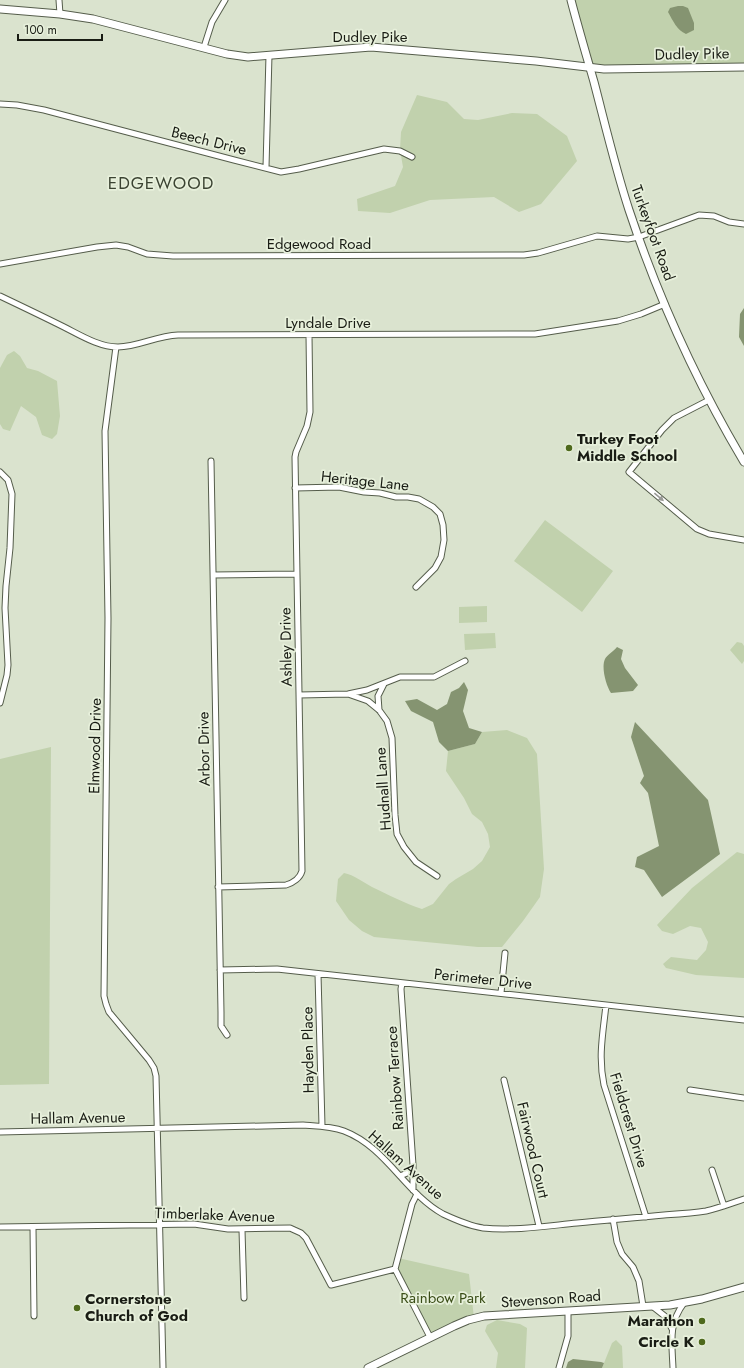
<svg xmlns="http://www.w3.org/2000/svg" width="744" height="1368" font-family="Jost,sans-serif">
<rect width="100%" height="100%" fill="#dae3ce"/>
<path fill="#c1d1ad" d="M571,0H744V66L589,67Z
M417,95L447,102L464,119L478,120L512,113L537,114L567,136L577,161L541,204L519,212L494,197L430,200L390,213L358,211L357,199L395,186L403,167L400,150L401,132Z
M14,351L20,356L27,368L38,371L57,381L60,416L57,434L52,439L42,435L36,417L21,406L10,431L3,429L0,424V368L7,355Z
M545,520L613,571L582,612L514,561Z
M487,606V622L459,623V607Z
M495,633L496,648L465,650L464,634Z
M737,642L742,643L744,646V661L742,664L730,650Z
M507,730L527,738L537,754L544,869L540,897L523,921L502,947H478L374,937L362,931L349,920L336,901L338,879L344,873C354,875 363,882 372,887C389,895 404,903 422,909L433,904L449,884L456,879L473,869L482,861L490,847L488,834L482,822L472,814L464,798L446,771L448,751L475,744L482,732Z
M51,747L49,1084L0,1085V759Z
M737,852L744,854V978L696,975L666,968L663,964L671,957L697,960L706,950L708,942L701,928L690,926L673,934L662,931L657,925L692,888Z
M398,1258L469,1274L474,1318L430,1337L395,1269Z
M497,1320L520,1324L527,1328L525,1368H496L498,1353L485,1331L487,1325Z
M616,1340L622,1346L623,1368H602L612,1343Z"/>
<path fill="#859471" d="M678,6H683L688,8L694,23V30L686,34C677,30 673,21 668,12L670,8Z
M744,308V346L739,337L740,314Z
M617,647L623,650L621,659L625,668L638,685L633,691L611,693C606,686 601,667 605,659C607,655 614,651 617,647Z
M464,682L468,690L463,711L469,728L482,732L475,744L448,751L439,742L433,722L411,711L405,701L417,699L437,710L447,704L451,692L459,688Z
M635,722L708,800L720,854L662,897L644,870L635,867L637,857L659,846L648,793L640,783L644,776L631,737Z
M573,1359L601,1362L604,1363L602,1368H566L568,1362Z"/>
<g fill="none" stroke-linecap="round" stroke-linejoin="round">
<g stroke="#555d4b" stroke-width="7">
<path id="minor" d="M59,0L60,14
M204,47L212,22L225,0
M0,104L17,105L44,110L234,160L281,172L299,169L384,149L400,151L412,157
M266,167L269,55
M0,264L97,247L116,245L128,247L147,254L173,256L524,255L538,253L597,236L628,239L639,237L699,215L714,216L729,222L744,224
M0,296C21,306 42,316 64,327C80,335 99,347 118,347C138,347 156,336 178,335L535,334L618,321L641,314L665,304
M116,347L105,431L108,618L104,996L106,1004L109,1012L149,1060L154,1068L156,1076L163,1368
M709,400L674,418L662,430L629,472L697,529L709,534L744,540
M211,461L221,1012V1026L227,1035
M0,472L8,480L12,494L10,548L6,586L5,608L8,665L7,675L0,703
M295,488L339,487L364,492L380,493L396,497H408L419,499L433,507L440,514L443,525L444,540L441,557L435,568L416,587
M213,575L297,574
M348,694L368,701L379,710L387,721L392,738L395,815L397,834L404,847L416,862L437,876
M299,695L348,694L367,690L400,677H434L465,661
M379,710L378,696L384,684
M218,887L286,885C293,883 300,878 302,871L295,457L296,452L307,426L310,412L309,335
M220,970L277,969L744,1020
M318,974L322,1126
M402,983L401,989L413,1165V1190
M501,993L505,953
M606,1005C603,1033 598,1057 604,1085L646,1217
M504,1080L539,1226
M690,1090L744,1098
M0,1132L303,1125C317,1126 331,1126 344,1131C386,1147 405,1193 443,1214C456,1220 469,1226 483,1228C514,1231 546,1226 577,1223C606,1220 635,1218 664,1215C678,1214 693,1213 706,1211C719,1208 732,1203 744,1199
M712,1170L724,1206
M400,1176L412,1171
M417,1194L412,1204L395,1269L430,1337
M613,1219L617,1242L622,1254L633,1267L639,1281L643,1306
M0,1227L194,1224L228,1229L290,1228L301,1233L306,1238L331,1285L395,1269
M33,1227L34,1316
M242,1230L244,1298
M652,1306L666,1317L672,1329
M559,1368L568,1336V1311
M673,1368C672,1343 668,1324 684,1303"/>
</g>
<g stroke="#555d4b" stroke-width="9">
<path id="tertiary" d="M0,9L60,14L93,19L227,54L248,57L371,47L536,61L604,69L744,67"/>
</g>
<g stroke="#555d4b" stroke-width="9">
<path id="secondary" d="M571,0C578,27 586,54 594,82C605,124 615,167 629,210C658,297 697,383 744,462
M368,1368L454,1326L468,1320L484,1316L670,1305L702,1299L744,1287"/>
</g>
<use href="#minor" stroke="#fff" stroke-width="5"/>
<use href="#tertiary" stroke="#fff" stroke-width="7"/>
<use href="#secondary" stroke="#fff" stroke-width="7"/>
</g>
<defs><path id="oneway-solid" d="M-6-.8H1V-3.2L6.5 0L1 3.2V.8H-6Z"/></defs>
<use fill="#989995" href="#oneway-solid" transform="translate(659 497) rotate(40)"/>
<g fill="#4e691c" stroke="#e7f0db" stroke-width="1.5">
<circle cx="569" cy="448" r="4"/>
<circle cx="77" cy="1308" r="4"/>
<circle cx="702" cy="1321" r="4"/>
<circle cx="702" cy="1342" r="4"/>
</g>
<g text-anchor="middle" stroke-width="3.5" stroke-linejoin="round" paint-order="stroke">
<g font-size="15" fill="#191c14" stroke="#e7f0db">
<text x="370" y="42">Dudley Pike</text>
<text transform="translate(692 54) rotate(-1)" y="5">Dudley Pike</text>
<text transform="translate(209 141) rotate(14)" y="5">Beech Drive</text>
<text transform="translate(653 233) rotate(70)" y="5">Turkeyfoot Road</text>
<text x="319" y="249">Edgewood Road</text>
<text x="328" y="328">Lyndale Drive</text>
<text transform="translate(365 481) rotate(6)" y="5">Heritage Lane</text>
<text transform="translate(286 647) rotate(-91)" y="5">Ashley Drive</text>
<text transform="translate(95 746) rotate(-89)" y="5">Elmwood Drive</text>
<text transform="translate(204 749) rotate(-91)" y="5">Arbor Drive</text>
<text transform="translate(383 789) rotate(-94)" y="5">Hudnall Lane</text>
<text transform="translate(483 979) rotate(6)" y="5">Perimeter Drive</text>
<text transform="translate(308 1050) rotate(-91)" y="5">Hayden Place</text>
<text transform="translate(395 1078) rotate(-94)" y="5">Rainbow Terrace</text>
<text transform="translate(78 1118) rotate(-1)" y="5">Hallam Avenue</text>
<text transform="translate(629 1120) rotate(73)" y="5">Fieldcrest Drive</text>
<text transform="translate(533 1150) rotate(77)" y="5">Fairwood Court</text>
<text transform="translate(406 1165) rotate(42)" y="5">Hallam Avenue</text>
<text transform="translate(215 1215) rotate(2)" y="5">Timberlake Avenue</text>
<text transform="translate(551 1299) rotate(-4)" y="5">Stevenson Road</text>
</g>
<g font-size="15" font-weight="bold" fill="#191c14" stroke="#e7f0db" text-anchor="start">
<text x="577" y="444">Turkey Foot<tspan x="577" dy="17">Middle School</tspan></text>
<text x="85" y="1304">Cornerstone<tspan x="85" dy="17">Church of God</tspan></text>
<text x="694" y="1326" text-anchor="end">Marathon</text>
<text x="694" y="1347" text-anchor="end">Circle K</text>
</g>
<g font-size="15" fill="#3a4d17" stroke="#e7f0db">
<text x="443" y="1303">Rainbow Park</text>
</g>
<g font-size="17" letter-spacing="1" fill="#3b4332" stroke="#e7f0db">
<text x="161" y="189">EDGEWOOD</text>
</g>
</g>
<path d="M18 34v6h84v-6" fill="none" stroke="#191c14" stroke-width="2"/>
<text x="24" y="34" font-size="12" fill="#191c14" stroke="#e7f0db" stroke-width="3" paint-order="stroke">100 m</text>
</svg>
